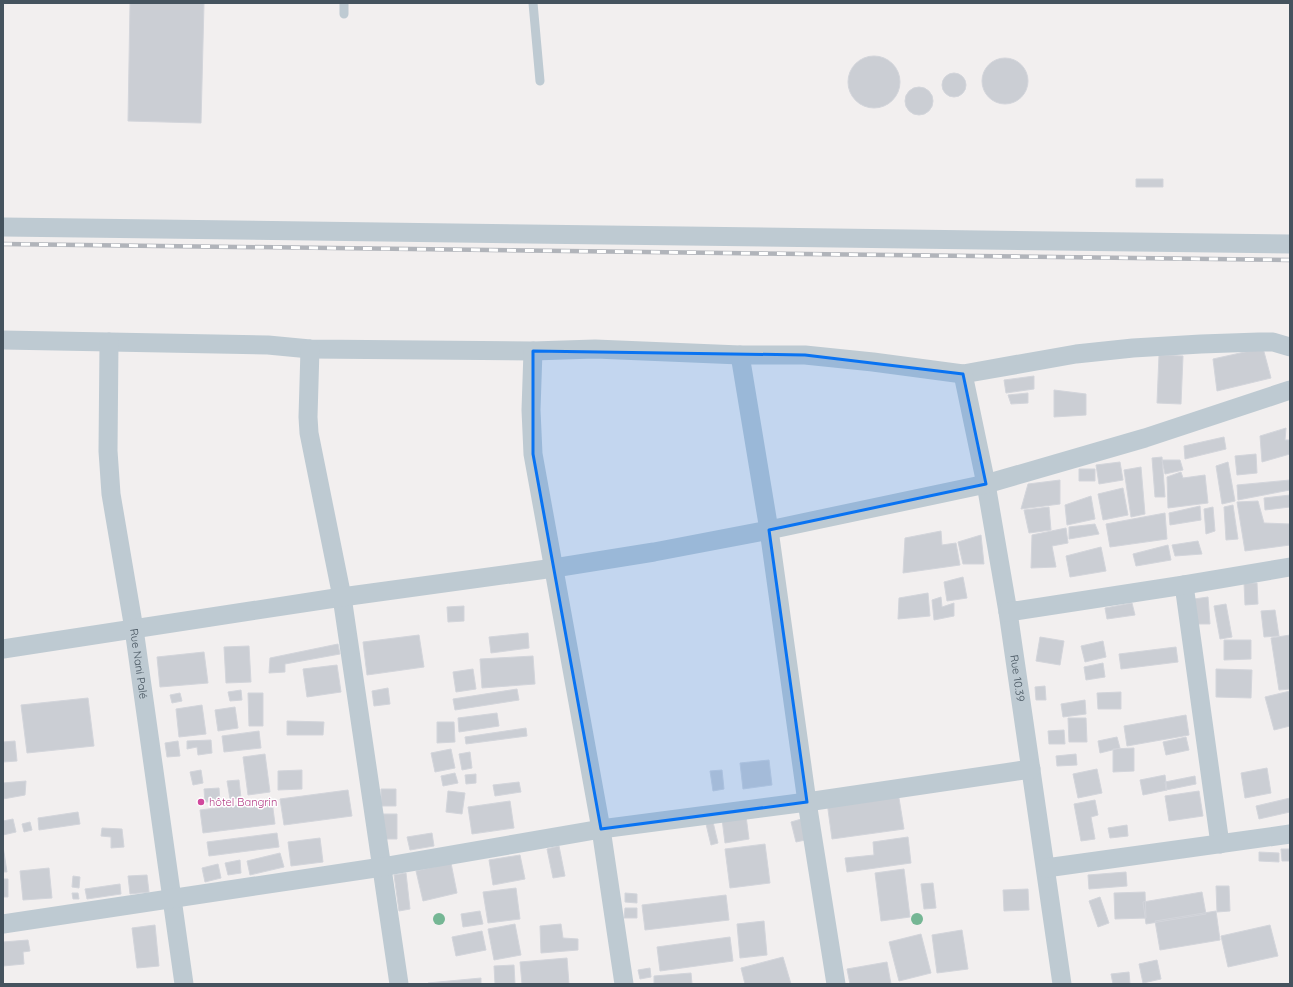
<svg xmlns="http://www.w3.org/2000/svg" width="1293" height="987" font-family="Quicksand,sans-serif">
<rect width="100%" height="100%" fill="#f2efef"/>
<path fill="#cbced4" stroke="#d3d5db" d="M130,3H204L201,123L128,121Z
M848 82a26 26 0 1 1 52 0a26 26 0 1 1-52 0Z
M982 81a23 23 0 1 1 46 0a23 23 0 1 1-46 0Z
M942 85a12 12 0 1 1 24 0a12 12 0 1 1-24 0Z
M905 101a14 14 0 1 1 28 0a14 14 0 1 1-28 0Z
M1136,179H1163V187H1136Z
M1263,348L1271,378L1217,391L1213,359Z
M1159,355L1183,356L1181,404L1157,403Z
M1034,376V389L1006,393L1004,380Z
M1054,390L1086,394V415L1054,417Z
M1028,393V403L1011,404L1008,395Z
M1286,428L1285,440H1290V454L1262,462L1260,436Z
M1224,437L1226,449L1185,459L1184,446Z
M1256,454L1257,473L1237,475L1235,456Z
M1162,457L1165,497H1155L1152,458Z
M1162,460H1180L1183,470L1165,474Z
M1120,462L1123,480L1099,484L1096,465Z
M1228,462L1235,501L1222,504L1216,466Z
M1141,467L1145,514L1131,517L1124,470Z
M1079,469H1095V481H1079Z
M1181,472L1183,478L1205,475L1208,503L1168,508L1167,477Z
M1060,480V504L1021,509L1028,484Z
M1290,480V490L1238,500L1237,485Z
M1123,488L1128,515L1103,520L1098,494Z
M1290,495V507L1265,510L1264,498Z
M1091,496L1095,519L1067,525L1065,505Z
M1258,501L1264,523L1290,524V545L1245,551L1237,502Z
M1233,505L1238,539L1226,540L1224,507Z
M1200,506L1201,520L1170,525L1169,513Z
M1049,507L1051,530L1029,533L1024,510Z
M1213,507L1215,531L1206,534L1204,509Z
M1165,513L1167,539L1110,547L1106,524Z
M1095,524L1099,534L1069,539V527Z
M1066,528L1068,543L1052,546L1056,567L1031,568L1032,535Z
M941,531L942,545L956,543L960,565L903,573L905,538Z
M981,535L984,564H963L958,542Z
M1198,541L1202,554L1175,556L1172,545Z
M1168,545L1171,560L1136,566L1133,554Z
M1101,547L1106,571L1070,577L1066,556Z
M963,577L967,598L947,601L944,582Z
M1244,583H1257L1258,604L1245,605Z
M928,593L930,616L898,619L899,598Z
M941,597L942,607L954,603V616L934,620L932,600Z
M1208,597L1210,624H1198L1194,599Z
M1132,603L1135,615L1107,619L1105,608Z
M1226,604L1232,637L1220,639L1214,606Z
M464,606V621L448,622L447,607Z
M1275,610L1279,636L1264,637L1261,611Z
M528,633L529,648L491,653L489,637Z
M419,635L424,667L367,675L363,642Z
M1290,635V689L1279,690L1271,638Z
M1040,637L1064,641L1060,665L1036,661Z
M1224,640H1251V659L1224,660Z
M1103,641L1106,657L1085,662L1081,646Z
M338,644L340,654L285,664V672L269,673L270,658Z
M249,646L251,682L226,683L224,647Z
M1176,647L1178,662L1121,669L1119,654Z
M204,652L208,683L160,687L157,657Z
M533,656L535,684L482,688L480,659Z
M1103,663L1105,677L1086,680L1084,667Z
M337,665L341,692L307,697L303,669Z
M473,669L476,689L456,692L453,672Z
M1216,669L1252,670L1251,698L1216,697Z
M1045,686L1046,700H1036L1035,687Z
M388,688L390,704L374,706L372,691Z
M517,689L519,700L455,710L453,699Z
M241,690L242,700L230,701L228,692Z
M1290,691V726L1274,730L1265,697Z
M1121,692V709H1098L1097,693Z
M180,693L182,701L172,703L170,695Z
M248,693H263V726H249Z
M88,698L94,746L27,753L21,705Z
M1085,700L1086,714L1063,717L1061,704Z
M202,705L206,734L179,737L176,709Z
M235,707L238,728L218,731L215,710Z
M497,713L499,726L459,732L458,718Z
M1186,715L1189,735L1127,746L1124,726Z
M1068,718H1086L1087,742H1069Z
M287,721L324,722L323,735H287Z
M437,722H454L455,742L437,743Z
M526,728L527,736L466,744L465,737Z
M1064,730L1065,744H1049L1048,731Z
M259,731L261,748L224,752L222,736Z
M1117,737L1120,748L1100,753L1098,741Z
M1186,737L1189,750L1166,755L1163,742Z
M211,740L212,753L198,755L197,747L187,749V741Z
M15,741L17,761L3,762V742Z
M178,741L180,756L167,757L165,743Z
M1134,748V771L1113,772V749Z
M451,749L455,768L435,772L431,753Z
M470,752L472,768L462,770L459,754Z
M265,754L270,792L248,795L243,757Z
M1076,754L1077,765L1057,766L1056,756Z
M769,760L772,785L743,789L740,763Z
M1267,768L1271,793L1245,798L1241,773Z
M1097,769L1102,793L1078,798L1073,774Z
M201,770L203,783L193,785L190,772Z
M302,770V789L278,790V771Z
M722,770L724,789L713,791L710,771Z
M455,773L458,783L443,786L441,776Z
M476,774V783L466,784L465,775Z
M1165,775L1167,790L1143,795L1140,780Z
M1195,776L1196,784L1166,790L1165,782Z
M239,780L241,798L230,799L227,781Z
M26,781L25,795L3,799V783Z
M519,782L521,792L495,796L493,785Z
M219,788L220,802H205L204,789Z
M381,789H396V806H381Z
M348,790L352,816L284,825L280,799Z
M448,791L465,793L462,814L446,812Z
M1199,791L1203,816L1169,821L1165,796Z
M898,792L904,829L832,839L827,802Z
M1290,798V812L1259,819L1256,806Z
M1095,800L1098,815L1091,817L1095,839L1081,841L1074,804Z
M272,801L275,824L203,833L200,810Z
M510,801L514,828L472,834L468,807Z
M78,812L80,824L39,830L38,818Z
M383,814H397V839H383Z
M746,816L749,839L725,843L722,819Z
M805,818L810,839L796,842L791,822Z
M13,819L16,832L3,835V821Z
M30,822L32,830L24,832L22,824Z
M713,822L718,843L711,845L706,824Z
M1127,825L1128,836L1110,838L1108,828Z
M102,828L122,829L124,847L111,848V837L101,836Z
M277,833L279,847L209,856L207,842Z
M432,833L434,846L410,850L407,837Z
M908,837L911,863L847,872L845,858L874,855L873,842Z
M320,838L323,862L291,866L288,842Z
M765,844L770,883L730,888L725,849Z
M3,846L7,872H3Z
M559,846L565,876L553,878L547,849Z
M1281,849H1290V861H1282Z
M1259,852L1279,853V862L1259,861Z
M280,853L284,867L250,875L247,861Z
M520,855L525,879L493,885L489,860Z
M240,860L241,873L228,875L225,863Z
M451,863L457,893L423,901L416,871Z
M218,864L221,878L205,882L202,868Z
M49,868L52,898L23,900L20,871Z
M904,869L910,917L881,921L875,873Z
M1126,872L1127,886L1089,889L1088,875Z
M406,873L410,909L399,911L394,875Z
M147,875L149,892L130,894L128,876Z
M73,876L80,877L79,888L72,887Z
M3,879H8V897H3Z
M933,883L936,908L924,909L921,884Z
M120,884L121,894L87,899L85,889Z
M1216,886H1229L1230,911L1217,912Z
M516,888L520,919L488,923L483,892Z
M1028,889L1029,910L1004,911L1003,890Z
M1145,892L1146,918L1115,919L1114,893Z
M1202,892L1206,914L1146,924L1143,902Z
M72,893H78L79,899H73Z
M625,893L637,894V903L625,902Z
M726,895L729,920L645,930L642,905Z
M1100,897L1109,923L1098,927L1089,901Z
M625,908H637V918H624Z
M480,911L483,924L463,927L461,914Z
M1216,911L1220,940L1160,950L1155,921Z
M764,921L767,955L740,958L737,924Z
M515,924L521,955L494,960L488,929Z
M561,924L563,938L578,939V950L541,953L540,926Z
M155,925L159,966L137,968L132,928Z
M1270,925L1278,956L1228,967L1221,936Z
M962,930L968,969L937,973L932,935Z
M482,931L486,950L456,956L452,937Z
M921,934L931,973L899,981L889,942Z
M730,937L733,961L660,971L657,947Z
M28,940L30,951L23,952L24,964L3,966V942Z
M783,957L791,984H745L741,968Z
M567,958L569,984H522L520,962Z
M1157,960L1161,979L1143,983L1139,964Z
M887,962L891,984H850L847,969Z
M514,965L515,984H495L494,966Z
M650,968L651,977L640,979L638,970Z
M1129,972L1130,984H1113L1111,974Z
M691,973L692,984H654V976Z
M481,978V984H428V983Z"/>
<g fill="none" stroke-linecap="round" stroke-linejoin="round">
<path stroke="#becad2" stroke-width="9" d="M533,3L540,81
M344,14V3"/>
<g stroke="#becad2" stroke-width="19">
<path d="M3,227L1290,244"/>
<path d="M3,340L268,345L310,349L533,351L595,349L740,355H805L873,362L963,374L1076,354L1133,348L1201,344L1259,342H1273L1290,347"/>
<path id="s1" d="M109,342L108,451L111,494L134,629L184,984"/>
<path d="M310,349L308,417L309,433L342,597L399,984"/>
<path d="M533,351L531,410L533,454L601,829L624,984"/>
<path d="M740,355L769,530L807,802L836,984"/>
<path id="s2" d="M963,374L986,484L1008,612L1062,984"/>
<path d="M1184,585L1220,844"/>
<path d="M1008,612L1184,585L1290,567"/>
<path d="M3,649L342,597L554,568L654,552L769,530L986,484L1145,438L1290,390"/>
<path d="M1046,868L1290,834"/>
<path d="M3,924L382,867L601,829L807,802L1031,769"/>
</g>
<g stroke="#b1b4ba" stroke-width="4.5">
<path id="rail" d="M3,244L1290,260"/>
</g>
<use href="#rail" stroke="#fff" stroke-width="3" stroke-dasharray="9" stroke-linecap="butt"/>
</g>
<g fill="#75b694">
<circle cx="439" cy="919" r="6"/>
<circle cx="917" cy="919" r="6"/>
</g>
<path fill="#0973f2" fill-opacity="0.2" stroke="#0973f2" stroke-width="3" stroke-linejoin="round" d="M533,351L805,355L963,374L986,484L769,530L807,802L601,829L533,454Z"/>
<circle fill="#d1479c" stroke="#fff" stroke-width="1.5" cx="201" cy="802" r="4"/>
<g text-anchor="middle" stroke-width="3" stroke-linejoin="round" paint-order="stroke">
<g font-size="11" fill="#45535e" stroke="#fff">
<text dy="4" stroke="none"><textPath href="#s1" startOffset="324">Rue Nani Palé</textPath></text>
<text dy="4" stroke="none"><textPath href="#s2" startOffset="309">Rue 10.39</textPath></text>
</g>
<g font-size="11" fill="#b23c85" stroke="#fff" text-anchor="start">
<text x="209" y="806">hôtel Bangrin</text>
</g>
</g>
<rect width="1293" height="987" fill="none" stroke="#45535e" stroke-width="8"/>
</svg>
